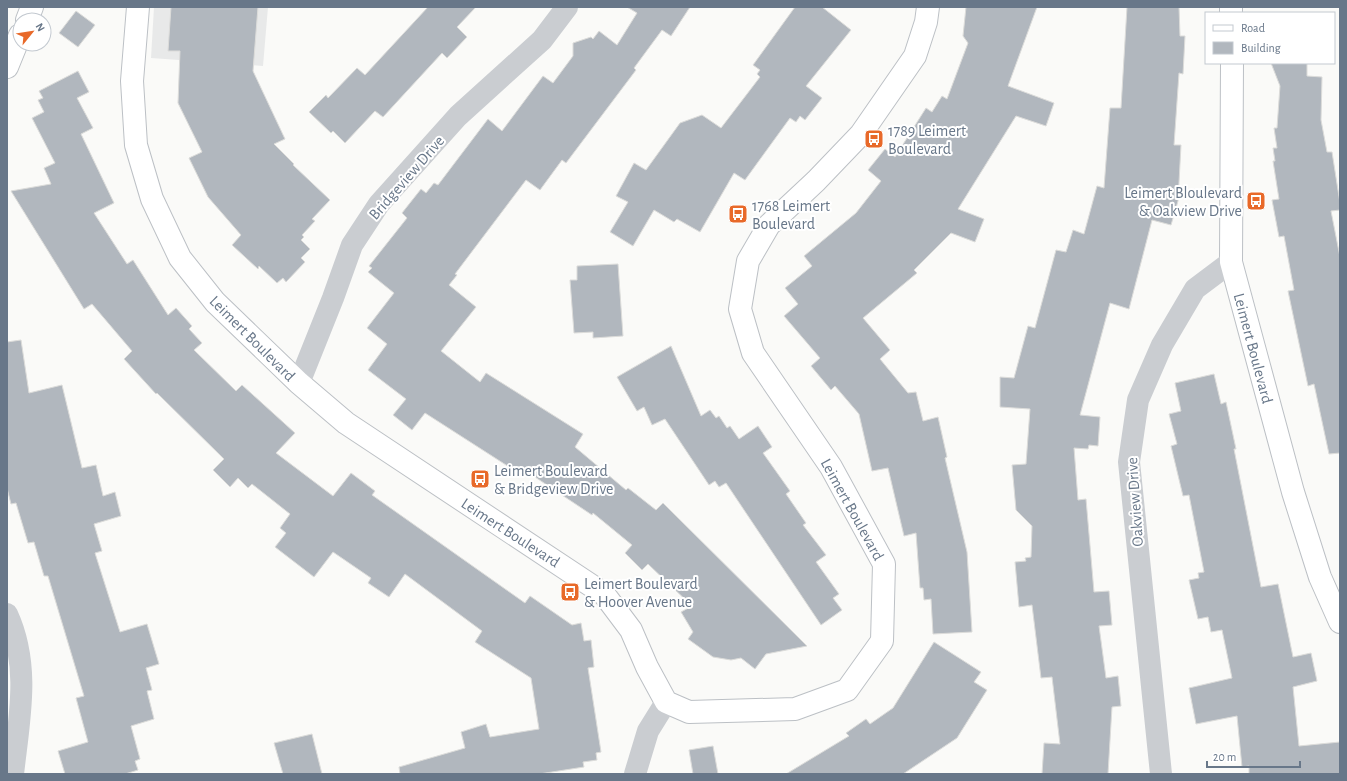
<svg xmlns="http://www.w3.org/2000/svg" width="1347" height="781" font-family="'Alegreya Sans',sans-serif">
<rect width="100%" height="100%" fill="#fafaf8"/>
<path fill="#e8e9e9" d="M154,7H268L263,66L151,58Z"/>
<path fill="#b1b7be" stroke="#dcdcda" d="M171,7H258L253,71L285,139L274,144L294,164L293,165L330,200L312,219L315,221L302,235L304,237L301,240L310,249L301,258L305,262L286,282L283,278L277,283L259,266L258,269L232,245L241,235L208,197L189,158L202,152L178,103L180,51H168Z
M428,7H476L457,27L467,37L447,58L442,53L383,117L375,111L345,143L333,131L331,133L309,112L326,95L328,98L357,68L365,75Z
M627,7H690L671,36L662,30L634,68L636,70L566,163L562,160L540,190L526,180L455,274L457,275L449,285L476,307L441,351L480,382L486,373L583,434L575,447L626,490L628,488L656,510L663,503L807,646L766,654L755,669L741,658L731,660L713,657L688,639L693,632L681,612L692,606L648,564L642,570L625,553L632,545L593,513L592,515L523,469L520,474L425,413L412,430L393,415L406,399L368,370L387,344L367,328L394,293L368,272L372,268L369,266L407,218L402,213L421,189L426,193L434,183L438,185L488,119L502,131L543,76L553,83L573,56V43L591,37L593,39L599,31L617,45L637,13Z
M795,7H822L851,30L806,86L822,98L805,120L800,116L796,122L790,118L745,180L734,173L700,232L677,219L674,222L654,210L633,246L610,232L628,202L616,196L634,163L646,170L680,123L702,115L721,128L760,77L757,74L760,70L753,65Z
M966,7H1037L1008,86L1054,103L1046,126L1016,116L958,209L984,219L975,242L951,233L914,270L917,273L863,318L890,350L880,359L908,393L916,392L923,421L938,417L947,457L945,458L967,552L972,632L933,634L931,599L924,600L923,588H920L916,533L904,536L888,468L872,471L859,414L835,386L831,390L811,366L820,358L784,316L798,304L785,288L812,266L804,256L856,213L881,181L868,170L885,149L895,157L926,108L932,112L942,96L947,99L968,43L963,36Z
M1127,7H1179L1180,36H1185L1183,74L1179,73L1174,145H1181L1178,201L1171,225L1152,220L1129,309L1110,303L1080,415L1100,417L1098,446L1089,445L1088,449L1074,448L1078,500L1086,499L1094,592L1109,591L1112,625L1099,626L1106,678L1118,676L1121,706L1112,707L1108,774H1042L1044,743L1060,744L1052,677L1041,678L1032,605L1019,607L1015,562L1026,561L1025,558L1031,557L1032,526L1016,510L1012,465L1026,464L1030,409L1000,407V377L1014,378L1028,326L1035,328L1056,250L1066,252L1073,230L1084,234L1097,186L1104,188L1110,108H1121Z
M76,11L95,25L78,47L59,33Z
M1271,63H1307V76L1322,77L1321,120L1327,152H1332L1340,203V210L1331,211L1340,257V453L1329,454L1314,384L1308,386L1288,291L1294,290L1284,236L1279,237L1272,200L1279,199L1273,161H1275L1273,148H1277L1274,128H1277L1280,86Z
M78,71L89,92L77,98L93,128L81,134L114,203L94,213L127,264L133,260L168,315L176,308L192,326L189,329L202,343L194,350L236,391L242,385L295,433L276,453L333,496L351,473L375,491L372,495L525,603L530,596L572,625L581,623L584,641L591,640L594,667L588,668L601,752L596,753L597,760L583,762L584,767L539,774H400L399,767L465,748L461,732L486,724L490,737L539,729L531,678L475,642L482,631L405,574L389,597L368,583L371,578L333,552L314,577L275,547L286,533L280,528L290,514L252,484L248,488L238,478L230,487L213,470L224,459L157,393L156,394L124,359L132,351L92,304L84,309L11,191L51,184L44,168L55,163L32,118L44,112L38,100L43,98L39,91Z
M618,264L623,336L593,338V332L574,333L570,280H577V266Z
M21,340L29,393L62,385L82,468L96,465L103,496L115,492L121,516L94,524L102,551L95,553L120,632L147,624L159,664L146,668L152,690L147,691L154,719L131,726L140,759L135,761L138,770L125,774H65L58,751L88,742L76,698L84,696L48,576H44L34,542L28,543L16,503L11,504L7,488V342Z
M671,346L701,416L710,410L716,418L719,416L727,428L730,426L739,439L758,426L772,447L763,453L790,491L786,494L806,523L803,525L826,555L816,562L839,594L833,598L842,610L821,625L726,483L719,487L715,481L709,485L665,419L652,425L644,407L637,411L617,377Z
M1214,374L1221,404L1226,402L1236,449H1234L1261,587L1278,584L1293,657L1311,653L1317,681L1293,687L1299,746L1340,742V774H1249V766L1242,767L1237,716L1196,724L1189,688L1232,678L1222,630L1211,632L1208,617L1198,619L1189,580L1199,578L1198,573L1204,572L1189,495L1183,496L1171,446L1177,444L1169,414L1181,411L1175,383Z
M934,642L981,672L974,682L987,690L957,738L903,774H786L849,736L846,733L866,719L870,724L893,708Z
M312,734L322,774H283L274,743Z
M713,746L718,774H693L689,750Z"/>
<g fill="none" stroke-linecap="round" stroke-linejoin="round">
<g stroke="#bcc0c5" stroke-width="24">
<path id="secondary" d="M138,7L132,81L136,145L152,199L180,258L215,302L299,383L346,423L604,594L631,630L647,667L666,702L689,712L795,709L847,690L882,641L884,564L831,467L753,353L740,309L748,261L769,225L816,181L861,134L915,56L926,22L928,7
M1231,7V13
M27,20L32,7
M1232,63L1231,262L1293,492L1320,577L1340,622
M7,67L20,35"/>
</g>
<path stroke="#cacdd1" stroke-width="22" d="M299,383L333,298L352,245L379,204L458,116L542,40L567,7
M7,614C31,666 19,720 13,774
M635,774L648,731L666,702
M1161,774L1129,462L1138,400L1162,345L1195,289L1231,262"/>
<use href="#secondary" stroke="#fff" stroke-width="22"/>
</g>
<defs>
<g id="bus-square" transform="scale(1)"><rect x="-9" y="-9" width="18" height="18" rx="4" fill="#e86929" stroke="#fff"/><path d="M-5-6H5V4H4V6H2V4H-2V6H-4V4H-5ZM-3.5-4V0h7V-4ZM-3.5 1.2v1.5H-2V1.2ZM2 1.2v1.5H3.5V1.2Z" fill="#fff"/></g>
</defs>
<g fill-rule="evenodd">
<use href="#bus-square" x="874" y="139"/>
<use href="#bus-square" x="1256" y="201"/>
<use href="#bus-square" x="738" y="214"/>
<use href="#bus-square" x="480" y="479"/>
<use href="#bus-square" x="570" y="592"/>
</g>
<g text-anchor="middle" stroke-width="4" stroke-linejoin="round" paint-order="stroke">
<g font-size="16" fill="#687789" stroke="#fff" text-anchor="start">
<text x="888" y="136">1789 Leimert<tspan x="888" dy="18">Boulevard</tspan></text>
<text x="1242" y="198" text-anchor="end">Leimert Bloulevard<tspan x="1242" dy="18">&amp; Oakview Drive</tspan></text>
<text x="752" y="211">1768 Leimert<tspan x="752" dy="18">Boulevard</tspan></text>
<text x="494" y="476">Leimert Boulevard<tspan x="494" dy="18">&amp; Bridgeview Drive</tspan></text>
<text x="584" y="589">Leimert Boulevard<tspan x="584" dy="18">&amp; Hoover Avenue</tspan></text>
</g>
<g font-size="16" fill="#687789" stroke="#fff">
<text transform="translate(406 177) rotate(-49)" y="6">Bridgeview Drive</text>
<text transform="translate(253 338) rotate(45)" y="6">Leimert Boulevard</text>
<text transform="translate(1254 348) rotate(75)" y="6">Leimert Boulevard</text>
<text transform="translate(1134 502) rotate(-94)" y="6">Oakview Drive</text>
<text transform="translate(853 509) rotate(61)" y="6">Leimert Boulevard</text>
<text transform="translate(511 532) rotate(33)" y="6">Leimert Boulevard</text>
</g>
</g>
<rect width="1347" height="781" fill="none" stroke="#687789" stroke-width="16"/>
<rect x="1205" y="12" width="130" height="52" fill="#ffffff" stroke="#c3c9d0"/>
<rect x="1213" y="25" width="20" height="6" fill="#ffffff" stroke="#c3c9d0"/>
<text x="1241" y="32" font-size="12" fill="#687789">Road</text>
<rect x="1213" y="42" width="20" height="12" fill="#b1b7be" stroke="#c3c9d0"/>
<text x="1241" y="52" font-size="12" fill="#687789">Building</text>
<g transform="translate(32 32) rotate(60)"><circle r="19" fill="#ffffff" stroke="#c3c9d0"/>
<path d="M0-3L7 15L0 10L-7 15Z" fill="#e86929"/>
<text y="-6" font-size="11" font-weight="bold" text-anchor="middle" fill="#687789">N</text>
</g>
<path d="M1207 761v6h93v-6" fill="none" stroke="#687789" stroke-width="2"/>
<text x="1213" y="761" font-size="12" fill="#687789" stroke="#ffffff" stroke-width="3" paint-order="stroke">20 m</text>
</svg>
